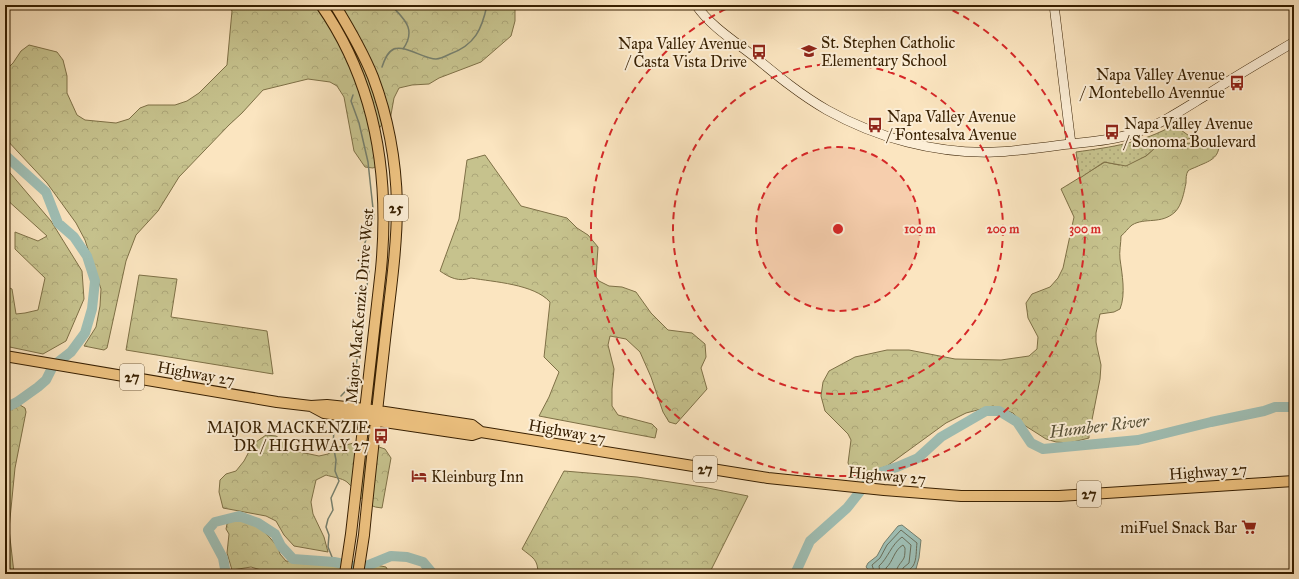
<svg xmlns="http://www.w3.org/2000/svg" width="1299" height="579" font-family="'IM FELL Great Primer',serif">
<defs>
<pattern id="forest-crowns" width="20" height="18" patternUnits="userSpaceOnUse"><rect width="20" height="18" fill="#c6c28d"/><path d="M2 6a3 3 0 1 1 6 0M12 15a3 3 0 1 1 6 0" fill="none" stroke="#aba678"/></pattern>
<pattern id="park-dots" width="8" height="8" patternUnits="userSpaceOnUse"><rect width="8" height="8" fill="#c6c28d"/><path d="M2 2h.1M6 6h.1" fill="none" stroke="#aba678" stroke-width="1.8" stroke-linecap="round"/></pattern>
</defs>
<rect width="100%" height="100%" fill="#fbe5c0"/>
<filter id="stains"><feTurbulence type="fractalNoise" baseFrequency=".005" numOctaves="4"/><feColorMatrix values="0 0 0 0 .2 0 0 0 0 .09 0 0 0 0 .02 0 0 0 .5 -.17"/></filter>
<radialGradient id="worn" r=".72"><stop offset=".6" stop-color="#630" stop-opacity="0"/><stop offset="1" stop-color="#630" stop-opacity=".3"/></radialGradient>
<path fill="url(#forest-crowns)" stroke="#7e7046" d="M229,5H515V21L511,36L481,62L439,78L429,84L412,85L399,88L394,98L390,120L383,123L378,130L377,166L373,168L365,167L354,151L344,97L337,86L330,82L308,79L263,90L242,113L229,125L179,177L158,211L136,235L126,261L107,348L104,350L84,346L96,327L100,306L101,289L85,240L76,223L47,183L5,138V71L13,63L21,51L29,45L57,52L63,60L67,76V93L77,115L85,120L116,123L129,119L140,108L148,105H175L187,101L199,93L227,65L232,11Z
M1216,142H1219C1220,159 1209,161 1196,167C1194,168 1190,169 1188,171C1186,174 1186,179 1186,183C1184,192 1182,205 1175,212C1161,225 1145,217 1132,225C1128,228 1125,233 1121,236C1121,243 1119,252 1120,259C1122,274 1126,294 1120,309L1114,312L1100,314L1096,333V342L1101,365L1100,379L1089,435V438L1069,443L1056,442L1046,439L1024,425L1013,413L993,406L966,413L946,423L887,466L870,472L857,480L848,463L851,440L848,434L825,411L821,396L823,382L829,371L855,357L887,350H909L955,359L1001,360L1029,356L1037,349L1038,337L1028,318L1026,303L1032,294L1050,287L1058,278L1063,268L1074,217L1061,189L1105,162L1119,165L1146,156L1156,147L1170,144Z
M485,155L521,206L567,218L577,228L588,235L598,247L596,277L599,281L609,286L622,287L636,292L651,313L668,330L692,333L705,344L706,357L701,368L707,389L676,424L669,422L663,412L651,377L640,352L626,339L610,336L608,345L614,369L612,389V406L618,415L652,424L657,429L655,438L539,416L549,397L559,372L544,357L550,302C534,284 494,282 471,278C459,282 450,278 440,271L459,219L467,160Z
M5,167L51,221L82,271L84,299L66,341L43,354L5,346V286L12,289L16,314L25,313L38,310L45,278L15,249V232L38,241L47,236L5,198V189L10,187L5,184Z
M139,275L177,279L171,317L267,331L273,374L126,350Z
M20,405L25,408L26,412L15,468L9,529L14,573L5,574V413Z
M266,435L276,436L300,452L319,456L328,454L339,447L357,442L373,445L385,449L391,458L382,508C363,507 359,493 347,482C342,478 332,477 326,475L316,480L311,502L313,514L324,537L328,552L294,546L284,535L276,521L266,516L223,508L219,492L220,480L226,474L236,471L244,461L253,444Z
M564,471L637,477L703,487L748,496L709,574H538C538,559 533,558 522,549Z
M233,519L249,521L263,530L278,547L280,554L286,561L297,562L308,559L345,565L353,569L355,574H274L251,567L232,570L227,553L229,534L226,529L227,524Z
M376,565L386,567L390,574H360Z"/>
<path fill="url(#park-dots)" stroke="#7e7046" d="M1174,125L1192,138L1156,147L1146,156L1126,166L1104,162L1080,178L1076,152C1112,147 1142,143 1174,125Z"/>
<path fill="#9fbfb5" stroke="#757f6d" d="M902,525L921,540L919,558L916,569L909,574H872L866,567L868,563L877,556L884,543L898,526Z"/>
<g fill="none" stroke-linecap="round" stroke-linejoin="round">
<path stroke="#6b6f5a" stroke-width="1" d="M875,574L872,565L880,558L887,545L901,530L917,543C916,549 917,560 913,566C910,570 908,569 907,574
M880,574L879,566C888,558 891,545 902,537L911,545L909,563L903,568L902,574
M886,574V568C893,562 894,550 903,545L905,548C905,551 905,555 904,558C900,565 897,565 896,574"/>
<path stroke="#757f6d" stroke-width="1.5" d="M391,5C404,19 417,29 403,49
M382,67C384,61 387,52 394,49C406,45 424,59 436,59C440,59 446,56 450,54C475,45 482,29 487,5
M341,396L354,382L369,271L363,248L374,218L368,162L359,123L351,101L353,95
M334,562L328,547L329,535L326,527L328,519L333,510L331,498L339,481L335,471L336,460L333,445L334,430
M1291,574L1294,573"/>
<path stroke="#9fbfb5" stroke-width="10" d="M5,155L46,192L58,223L74,237L87,256L95,281L92,309L85,333L71,352L53,366L46,380L38,387L17,402L5,408
M226,574L223,558L208,530L215,522L239,516L258,523L275,534L281,546L293,559L334,562L354,566L364,567L391,556L407,557L423,562L433,574
M795,574L810,541L847,508L873,475L897,467L918,458L941,437L986,411H999L1017,422L1031,443L1043,449L1138,440L1211,422L1264,411L1275,407H1294"/>
<g stroke="#371f00" stroke-width="10">
<path id="secondary" d="M696,5C711,27 736,42 756,58C779,77 801,95 827,110C877,138 936,154 994,152C1017,151 1039,148 1061,145C1086,142 1113,141 1137,132C1162,124 1185,108 1208,94C1236,76 1265,59 1294,42
M1054,5L1071,144"/>
</g>
<g stroke="#371f00" stroke-width="12">
<path id="primary" d="M321,5C376,84 390,174 381,269L351,534L345,574
M335,5C349,28 363,52 373,77C388,117 396,162 397,204C397,253 389,301 384,349C377,411 370,473 364,535L358,574
M5,356L277,402L311,406L327,405L365,409L472,425L481,432L768,478L884,490L961,496H1059L1294,481
M311,406L324,413L472,435L481,432"/>
</g>
<use href="#secondary" stroke="#fceed6" stroke-width="9"/>
<use href="#primary" stroke="#eec280" stroke-width="10"/>
</g>
<circle cx="838" cy="229" r="82" fill="#d62828" fill-opacity=".12"/>
<g fill="none" stroke="#d62828" stroke-width="2" stroke-dasharray="7 5">
<circle cx="838" cy="229" r="82"/>
<circle cx="838" cy="229" r="165"/>
<path d="M942 5A247 247 0 1 1 734 5"/>
</g>
<defs>
<g id="school-bare" transform="scale(1.2)"><path d="M0-5L7-2L0 1L-7-2ZM-4 1L0 2.5L4 1V4Q0 6-4 4Z" fill="#8f2418" stroke="#fceed6" stroke-width="2.5" paint-order="stroke"/></g>
<g id="bus-bare" transform="scale(1.2)"><path d="M-5-6H5V4H4V6H2V4H-2V6H-4V4H-5ZM-3.5-4V0h7V-4ZM-3.5 1.2v1.5H-2V1.2ZM2 1.2v1.5H3.5V1.2Z" fill="#8f2418" stroke="#fceed6" stroke-width="2.5" paint-order="stroke"/></g>
<g id="hotel-bare" transform="scale(1.2)"><path d="M-6-4.5h1.5V1H6V5H4.5V3h-9V5H-6ZM-4 0a1.8 1.8 0 1 1 3.6 0ZM.5 0V-2.5h3Q6-2.5 6 0Z" fill="#8f2418" stroke="#fceed6" stroke-width="2.5" paint-order="stroke"/></g>
<g id="supermarket-bare" transform="scale(1.2)"><path d="M-6-5.5h2.5l.6 2H6L4.5 2H-2.5L-4.4-4H-6ZM-1.5 3.2a1.3 1.3 0 1 0 .1 0ZM3 3.2a1.3 1.3 0 1 0 .1 0Z" fill="#8f2418" stroke="#fceed6" stroke-width="2.5" paint-order="stroke"/></g>
</defs>
<g fill-rule="evenodd">
<use href="#school-bare" x="809" y="51"/>
<use href="#bus-bare" x="759" y="52"/>
<use href="#bus-bare" x="1237" y="83"/>
<use href="#bus-bare" x="875" y="125"/>
<use href="#bus-bare" x="1112" y="132"/>
<use href="#bus-bare" x="381" y="436"/>
<use href="#hotel-bare" x="419" y="476"/>
<use href="#supermarket-bare" x="1249" y="527"/>
</g>
<g text-anchor="middle" stroke-width="4" stroke-linejoin="round" paint-order="stroke">
<g fill="#fceed6" stroke="#725d40" stroke-width="1">
<rect x="384" y="195" width="24" height="26" rx="3"/>
<rect x="120" y="364" width="24" height="26" rx="3"/>
<rect x="693" y="456" width="24" height="26" rx="3"/>
<rect x="1077" y="481" width="24" height="26" rx="3"/>
</g>
<g font-size="15" font-weight="bold" fill="#371f00">
<text x="396" y="213">25</text>
<text x="132" y="382">27</text>
<text x="705" y="474">27</text>
<text x="1089" y="499">27</text>
</g>
<g font-size="16" fill="#371f00" stroke="#fceed6" text-anchor="start">
<text x="821" y="48">St. Stephen Catholic<tspan x="821" dy="18">Elementary School</tspan></text>
<text x="747" y="49" text-anchor="end">Napa Valley Avenue<tspan x="747" dy="18">/ Casta Vista Drive</tspan></text>
<text x="1225" y="80" text-anchor="end">Napa Valley Avenue<tspan x="1225" dy="18">/ Montebello Avennue</tspan></text>
<text x="887" y="122">Napa Valley Avenue<tspan x="887" dy="18">/ Fontesalva Avenue</tspan></text>
<text x="1124" y="129">Napa Valley Avenue<tspan x="1124" dy="18">/ Sonoma Boulevard</tspan></text>
<text x="369" y="433" text-anchor="end">MAJOR MACKENZIE<tspan x="369" dy="18">DR / HIGHWAY 27</tspan></text>
<text x="431" y="482">Kleinburg Inn</text>
<text x="1237" y="533" text-anchor="end">miFuel Snack Bar</text>
</g>
<g font-size="16" fill="#371f00" stroke="#fceed6">
<text transform="translate(359 306) rotate(-85)" y="6">Major MacKenzie Drive West</text>
<text transform="translate(196 373) rotate(10)" y="6">Highway 27</text>
<text transform="translate(567 431) rotate(10)" y="6">Highway 27</text>
<text transform="translate(1208 471) rotate(-4)" y="6">Highway 27</text>
<text transform="translate(887 475) rotate(5)" y="6">Highway 27</text>
</g>
<g font-size="17" font-style="italic" fill="#564f36" stroke="#fceed6">
<text transform="translate(1099 426) rotate(-7)" y="6">Humber River</text>
</g>
</g>
<circle cx="838" cy="229" r="6" fill="#d62828" stroke="#fceed6" stroke-width="2"/>
<g font-size="12" text-anchor="middle" font-weight="bold" fill="#d62828" stroke="#fceed6" stroke-width="4" stroke-linejoin="round" paint-order="stroke">
<text x="920" y="233">100 m</text>
<text x="1003" y="233">200 m</text>
<text x="1085" y="233">300 m</text>
</g>
<rect width="1299" height="579" fill="none" stroke="#fbe5c0" stroke-width="20"/>
<rect x="6" y="6" width="1287" height="567" fill="none" stroke="#371f00" stroke-width="2"/>
<rect x="10" y="10" width="1279" height="559" fill="none" stroke="#371f00"/>
<rect width="100%" height="100%" filter="url(#stains)"/>
<rect width="100%" height="100%" fill="url(#worn)"/>
</svg>
